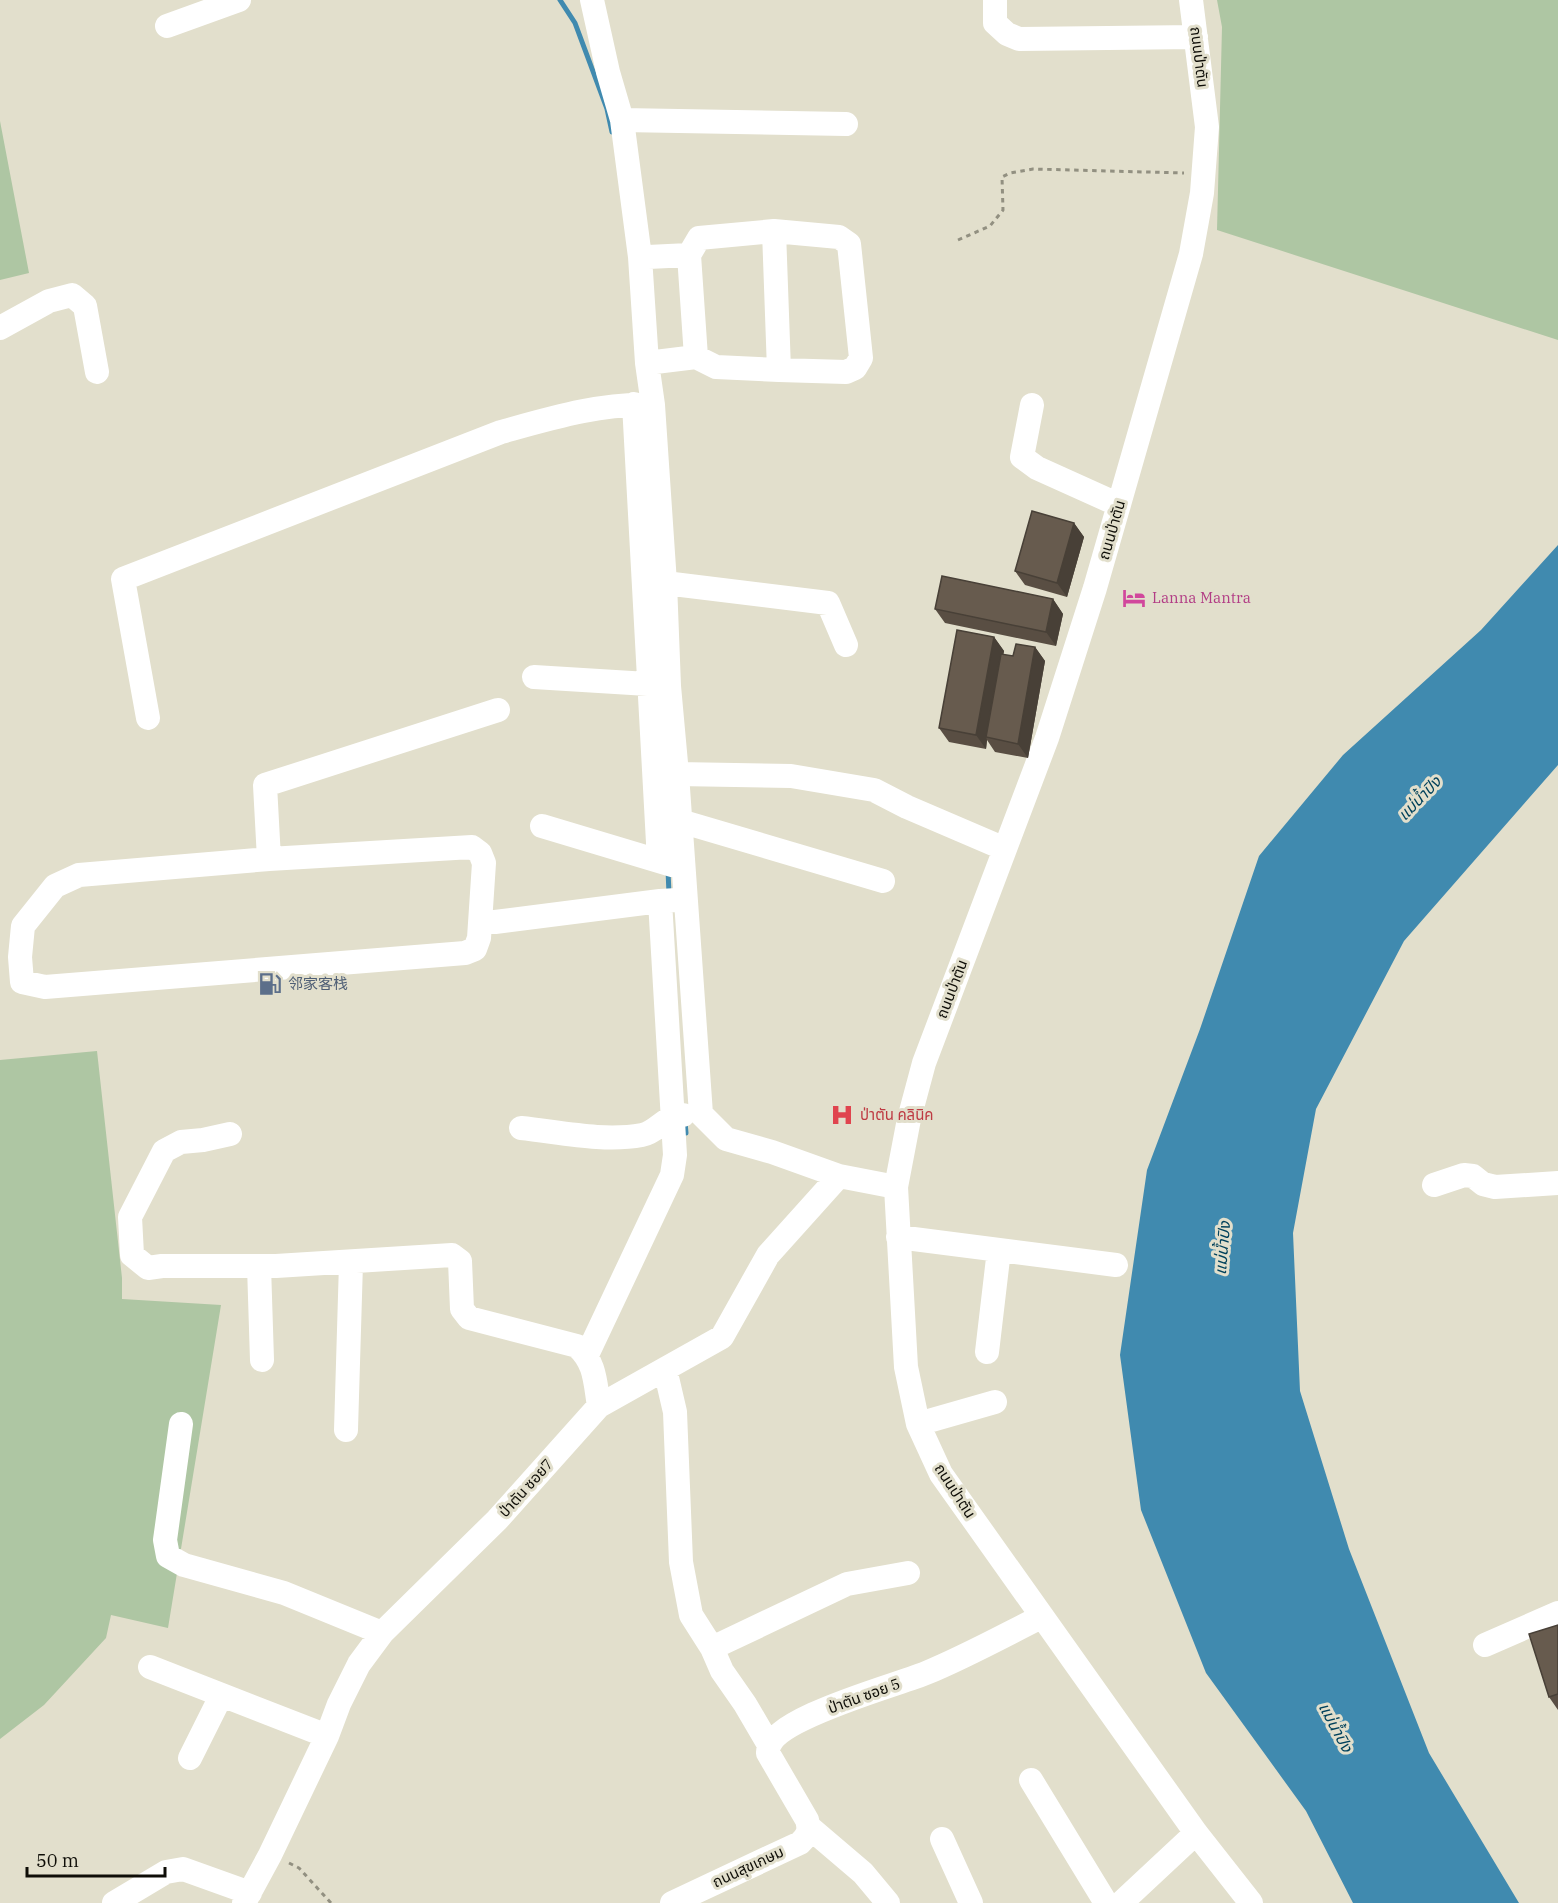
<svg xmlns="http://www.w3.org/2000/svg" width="1558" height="1903" font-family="'IBM Plex Serif','Noto Sans SC','Noto Sans Thai',serif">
<rect width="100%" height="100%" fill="#e2dfcc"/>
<path fill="#aec6a3" d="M1217,0H1558V340L1217,230L1222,27Z
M0,121L29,273L0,280Z
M97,1051L122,1278V1299L221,1305L168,1628L111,1615L106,1638L44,1705L0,1739V1060Z"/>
<path fill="#408aaf" d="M1558,545V765L1404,941L1316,1109L1293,1233L1300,1391L1349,1549L1429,1753L1519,1903H1353L1306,1811L1206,1673L1141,1510L1120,1355L1147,1170L1200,1029L1259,856L1343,755L1481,630Z"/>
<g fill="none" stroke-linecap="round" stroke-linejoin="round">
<path stroke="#408aaf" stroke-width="5" d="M560,0L575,23L607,109L612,132
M668,870L669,894
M685,1122L686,1133"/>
<path stroke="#929081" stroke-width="3" stroke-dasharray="4.5 4.5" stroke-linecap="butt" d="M958,240L990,226L1003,210L1002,177L1010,173L1033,169L1184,173
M289,1863L299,1868L331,1903"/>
<path stroke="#fff" stroke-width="24" d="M592,0L608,72L622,120L640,257L647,363L653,405L665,583L669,686L677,774L701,1114L726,1139L772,1152L839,1176
M995,0V23L1007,34L1019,39L1196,37
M1191,0L1207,127L1202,193L1191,254L1095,588L1047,738L924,1063L909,1119L896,1187L906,1367L918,1424L941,1474L1196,1833L1251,1903
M167,26L239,0
M622,120L846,124
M774,231L839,237L849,244L861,358L855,368L846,372L779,370
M689,255L696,357
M0,328L49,301L72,295L85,306L97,372
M647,363L696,357L716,367L779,370L774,231L699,238L689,255L648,257
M634,404L659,861
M1032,405L1022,457L1037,468L1119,505
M649,584L665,583L828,603L846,645
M534,677L664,685
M148,718L123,579L501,432C548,419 604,402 653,405
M662,770L677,774L791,776L874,790L907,807L1005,849
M680,821L883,881
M542,826L672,865
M472,847L480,853L484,863L479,938L475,949L465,953L45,987L22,982L20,957L23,926L55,886L79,875L269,859Z
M269,859L265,785L498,710
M495,922L660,901L677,900
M521,1128C560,1132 603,1142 642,1135C658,1132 664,1116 683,1115
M230,1134L203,1140L181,1142L164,1151L130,1217L132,1255L148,1268L162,1266H276L452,1255L460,1261L462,1309L469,1318L577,1346C596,1363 595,1383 599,1406
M1434,1185L1464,1175L1473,1176L1483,1184L1495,1187L1558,1183
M898,1237L1116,1265
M259,1266L262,1360
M987,1352L999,1250
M587,1355L672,1175L675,1155L660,901
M665,1369L675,1412L681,1562L691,1615L712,1648L722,1671L745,1704L769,1745
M181,1424L165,1540L168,1556L184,1565L284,1593L382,1633
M918,1424L995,1402
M346,1430L351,1263
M1485,1645L1558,1613
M712,1648L847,1584L908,1573
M150,1667L327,1736
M190,1758L221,1696
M1031,1780L1106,1903
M809,1827L863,1873L888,1903
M942,1839L971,1903
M114,1903L166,1872L183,1869L250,1893
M244,1903L270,1855L327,1736L339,1704L359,1664L382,1633L497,1520L599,1406L722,1337L768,1255L839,1176L896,1187
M672,1903L800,1843C808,1836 810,1830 807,1820L768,1753C766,1719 898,1685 926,1673C965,1657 1003,1636 1041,1617
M1121,1903L1196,1833"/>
</g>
<path fill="#594e43" d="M1074,523L1084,537L1067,597L1025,585L1015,571Z
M1053,599L1063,614L1056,646L945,623L935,609Z
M994,637L1004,651L1003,655L1013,656L1035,647L1045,661L1028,758L995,752L987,740L986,749L949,742L939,728Z
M1558,1625V1710L1549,1697Z"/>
<path fill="#484037" d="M1074,523L1084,537L1067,597L1057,583Z
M1053,599L1063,614L1056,646L1046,632Z
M994,637L1004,651L988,738L986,737L987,740L986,749L976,735Z
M1035,647L1045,661L1028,758L1018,744Z"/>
<path fill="#675b4e" stroke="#484037" stroke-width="1.5" d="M1032,511L1074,523L1057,583L1015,571Z
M942,576L1053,599L1046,632L935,609Z
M957,630L994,637L976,735L939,728Z
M1016,644L1035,647L1018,744L986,737L1001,654L1013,656Z
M1558,1625V1694L1549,1697L1529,1634Z"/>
<defs>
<g id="hotel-bare" transform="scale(1.8)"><path d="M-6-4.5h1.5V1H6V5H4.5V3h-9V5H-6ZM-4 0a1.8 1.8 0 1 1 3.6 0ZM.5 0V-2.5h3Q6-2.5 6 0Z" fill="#d1479c" stroke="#e2dfcc" stroke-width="2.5" paint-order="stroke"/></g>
<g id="fuel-bare" transform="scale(1.8)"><path d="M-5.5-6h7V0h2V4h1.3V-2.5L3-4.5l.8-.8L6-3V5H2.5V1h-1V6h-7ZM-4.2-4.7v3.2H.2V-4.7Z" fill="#5c6f8a" stroke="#e2dfcc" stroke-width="2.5" paint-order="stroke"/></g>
<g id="hospital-bare" transform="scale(1.8)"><path d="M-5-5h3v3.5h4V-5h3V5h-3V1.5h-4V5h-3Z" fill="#e0444e" stroke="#e2dfcc" stroke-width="2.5" paint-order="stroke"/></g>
</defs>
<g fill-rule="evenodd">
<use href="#hotel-bare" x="1134" y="598"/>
<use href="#fuel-bare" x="270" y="984"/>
<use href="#hospital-bare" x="842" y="1115"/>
</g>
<g text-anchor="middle" stroke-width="6" stroke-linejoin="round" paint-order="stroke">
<g font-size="15" fill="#0e0d07" stroke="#e2dfcc">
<text transform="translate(1199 57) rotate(83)" y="5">ถนนป่าตัน</text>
<text transform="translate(1112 530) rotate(-74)" y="5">ถนนป่าตัน</text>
<text transform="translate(952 989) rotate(-69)" y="5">ถนนป่าตัน</text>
<text transform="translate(526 1488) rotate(-48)" y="5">ป่าตัน ซอย7</text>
<text transform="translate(955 1491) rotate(57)" y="5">ถนนป่าตัน</text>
<text transform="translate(864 1696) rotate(-20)" y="5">ป่าตัน ซอย 5</text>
<text transform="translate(748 1867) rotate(-25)" y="5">ถนนสุขเกษม</text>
</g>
<g font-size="15" fill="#b23c85" stroke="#e2dfcc" text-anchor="start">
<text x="1152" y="603">Lanna Mantra</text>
</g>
<g font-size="15" fill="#4e5e75" stroke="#e2dfcc" text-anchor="start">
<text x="288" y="989">邻家客栈</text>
</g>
<g font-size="15" fill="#be3a42" stroke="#e2dfcc" text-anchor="start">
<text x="860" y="1120">ป่าตัน คลินิค</text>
</g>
<g font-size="16" font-style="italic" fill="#00415b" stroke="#e2dfcc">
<text transform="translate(1419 798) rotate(-46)" y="6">แม่น้ำปิง</text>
<text transform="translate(1222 1248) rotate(-85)" y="6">แม่น้ำปิง</text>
<text transform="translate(1336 1727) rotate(62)" y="6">แม่น้ำปิง</text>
</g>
</g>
<path d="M27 1867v9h138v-9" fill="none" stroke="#0e0d07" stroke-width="3"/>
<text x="36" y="1867" font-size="18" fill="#0e0d07" stroke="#e2dfcc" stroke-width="4.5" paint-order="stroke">50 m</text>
</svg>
